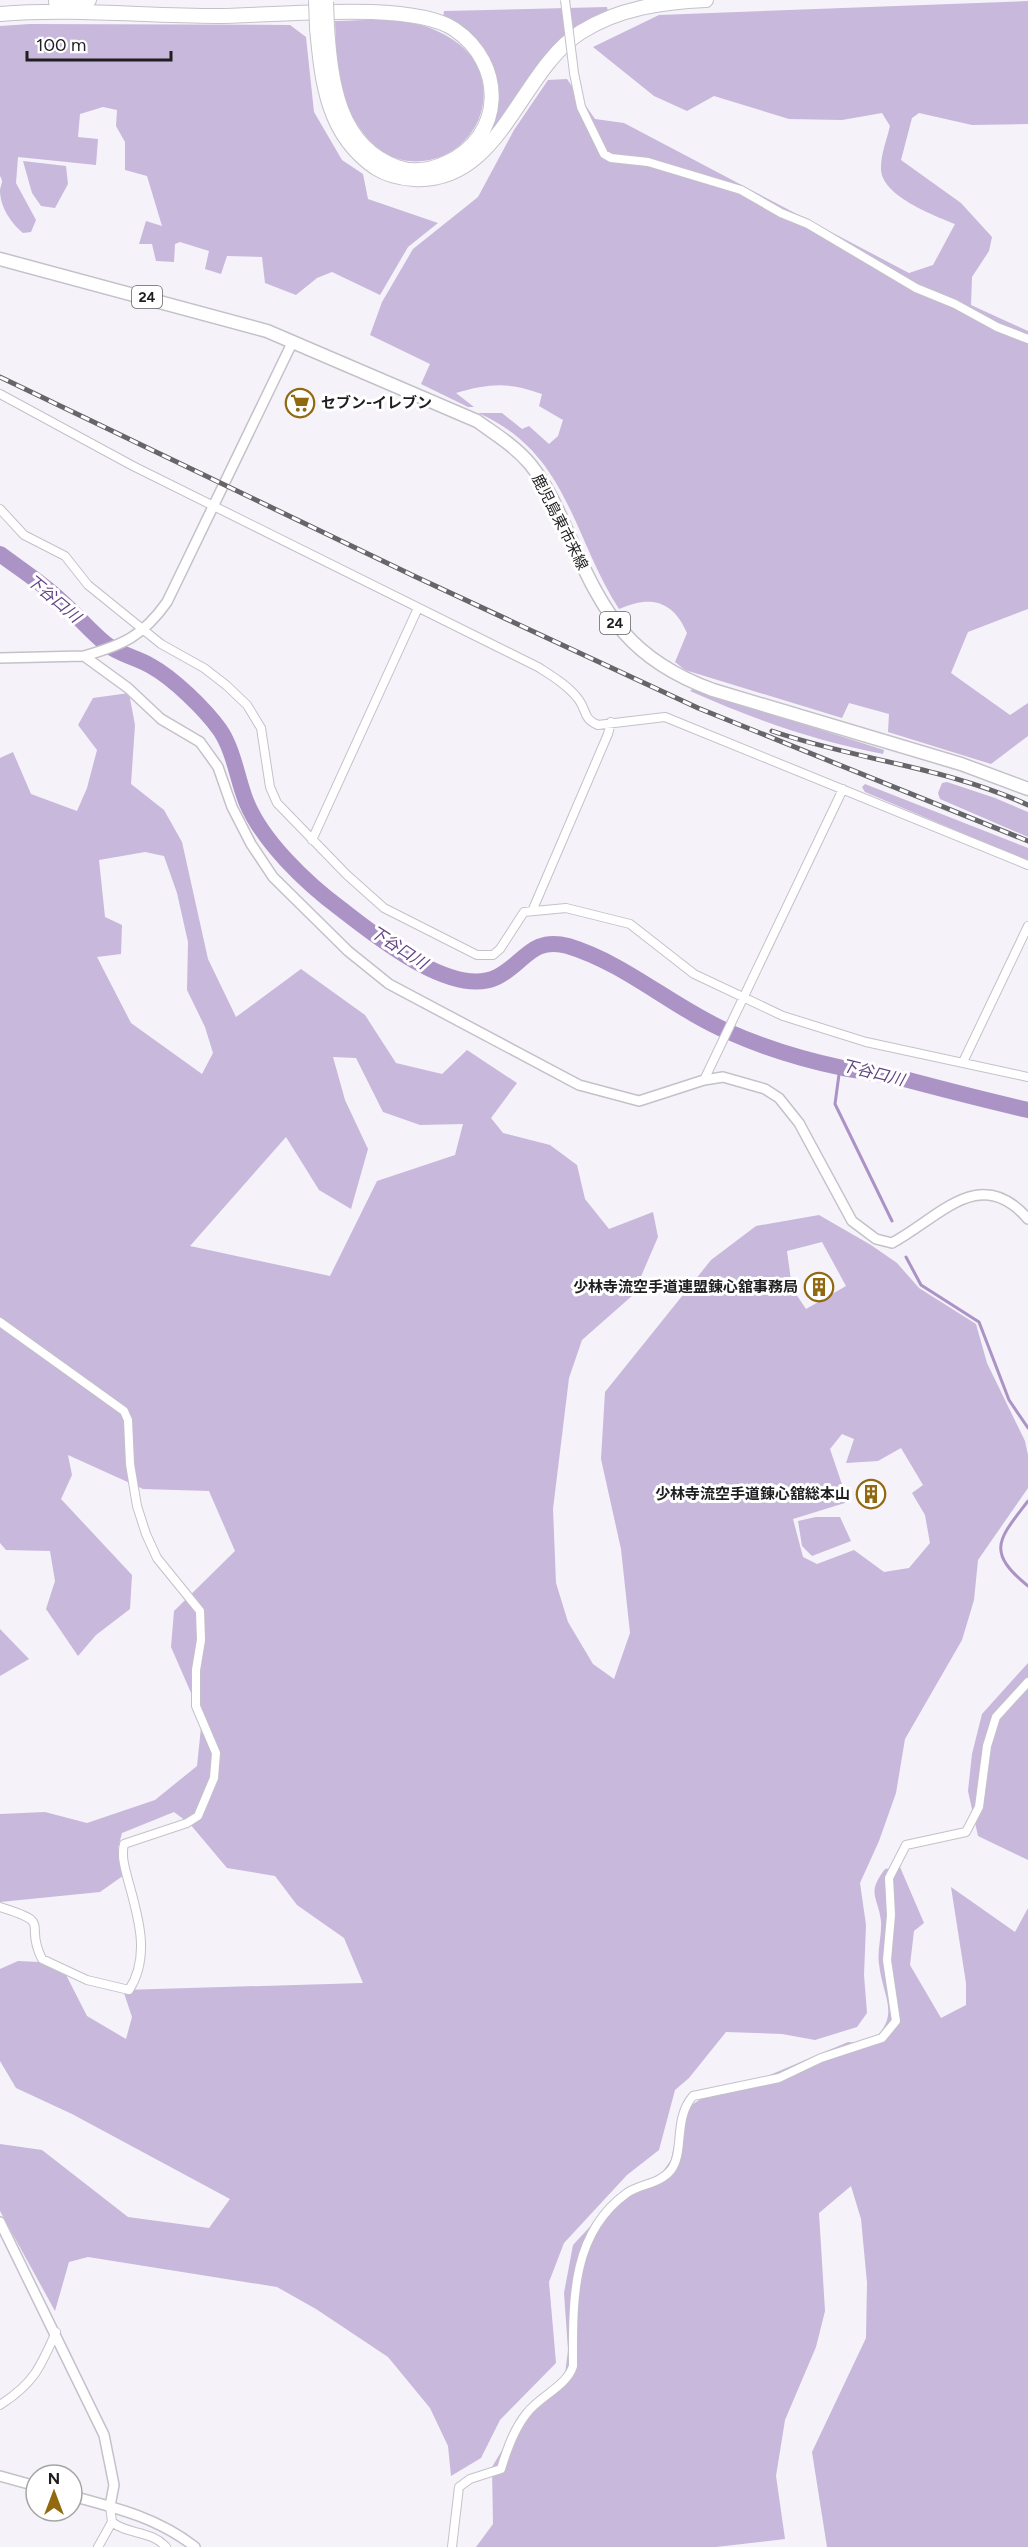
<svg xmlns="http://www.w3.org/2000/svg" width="1028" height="2547" font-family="Figtree,'Noto Sans JP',sans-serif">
<rect width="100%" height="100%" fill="#f5f2fa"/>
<path fill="#c8b8db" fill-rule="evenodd" d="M1028,1V124L972,125L919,113L912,118L901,160L961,203L992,237L989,251L972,277L971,305L1028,331V609L968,632L951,673L1010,715L1028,703V736L991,764L888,732L889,714L849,703L842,718L685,670L675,662L687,633C673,600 650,595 619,609C572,536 568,452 478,413H502L522,429L529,426L549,444L558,436L563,420L539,406L542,394C509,382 490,383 456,393L474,407H468L421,384L430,364L370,335L382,302L413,249L478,197L514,130L548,80L567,79L595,119L624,123L909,273L933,265L955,224C933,215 879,195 881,167C881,154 887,139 890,126L882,113L842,120L789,119L714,96L687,111L654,96L593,47L659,15Z
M607,7L608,12L580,26L486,140C491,112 506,75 483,50C472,38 455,28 443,18L444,11Z
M335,21C362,21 392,17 417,24C440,30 465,43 476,64C501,112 461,167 408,161C393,159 380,152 369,140C354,123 341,99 338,75C336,58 336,39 335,21Z
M30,24L290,25L306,37L314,112L342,160L363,174L368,199L438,223L408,247L380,295L332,272L317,278L296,295L265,283L262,257L227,256L221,274L205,269L209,251L180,242L175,244L174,262L156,261L152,244H139L146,221L162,226L147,176L125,170V142L116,126L117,110L103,107L80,114L78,137L98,139L96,165L18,157L16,183L36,220L31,232L23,233C11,223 0,207 0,190C1,183 4,182 0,176V26Z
M23,161L66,166L68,184L55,208L41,206L32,193Z
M693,689L884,750L883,754C815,741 753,719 690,691Z
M129,693L135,725L131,784L164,810L182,842L208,959L236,1017L301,969L365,1015L396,1063L442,1074L467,1050L517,1083L491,1118L503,1133L550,1145L577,1165L585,1199L609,1229L653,1212L658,1237L633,1295L582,1340L569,1378L553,1509L556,1583L568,1622L593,1664L614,1679L630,1633L621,1549L601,1459L605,1392L711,1260L756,1226L819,1215L871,1245L897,1263L919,1288L976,1324L987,1363L1025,1441L1028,1455V1488L978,1560L974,1600L962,1640L905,1739L896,1793L879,1841L860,1883L866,1925L864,1975L867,2013L857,2027L815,2040L782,2034L726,2032L689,2078L675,2090L659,2150L627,2175L564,2243L549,2282L556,2363L500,2420L481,2458L451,2476L448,2446L430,2408L388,2357L316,2309L277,2287L88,2257L69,2262L55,2311L0,2211V2144L42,2150L128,2217L209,2228L230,2199L72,2114L16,2088L0,2061V1969L18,1961L60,1963L87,2016L126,2039L132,2017L123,1990L363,1983L344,1938L297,1905L275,1876L227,1868L190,1824L174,1812L122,1833L118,1848L127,1873L100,1892L0,1902V1814L45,1812L87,1823L155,1800L197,1766L202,1718L171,1647L174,1611L235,1551L209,1491L143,1489L68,1455L72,1475L61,1499L132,1575L130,1609L96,1635L78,1656L46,1609L55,1581L50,1551L6,1550L0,1543V758L13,752L31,794L77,811L87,788L97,750L78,725L93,698ZM145,852L164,856L177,893L188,942L187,990L205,1027L213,1053L202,1074L131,1023L97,957L121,954L122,925L105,917L99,860ZM333,1057L356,1058L383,1112L420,1125L463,1124L455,1155L377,1181L330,1276L190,1246L286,1137L319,1190L351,1209L368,1149L345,1100ZM822,1242L846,1286L806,1309L792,1288L787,1251ZM842,1434L854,1439L846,1463L878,1461L901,1448L923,1485L912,1493L925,1515L930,1543L909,1568L884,1572L854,1550L817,1564L803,1557L793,1519L848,1502L830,1449Z
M947,782L995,798L1028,812V837L940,799L938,793L942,783Z
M865,784L1028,848V861L865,792L862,787Z
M816,1517H840L851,1541L812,1556L802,1546L798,1521Z
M0,1629L29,1659L0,1676Z
M1028,1663V1860L978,1836L968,1791L972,1754L982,1714Z
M900,1867L924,1923L914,1931L910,1965L941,2018L966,2005V1983L951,1887L1015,1932L1028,1908V2547H827L812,2452L866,2338L867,2283L861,2219L851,2186L819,2213L825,2311L816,2347L785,2420L776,2476L785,2539L716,2547H476L493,2524L492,2467L528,2407L565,2374L568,2350L564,2293L573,2245L622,2192L658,2178L671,2160L678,2126L687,2108L707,2095L751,2083L848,2042L868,2044C903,2016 883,2000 879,1964C877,1950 882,1935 881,1921C878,1896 866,1894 885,1869Z"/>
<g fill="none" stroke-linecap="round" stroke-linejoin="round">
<path stroke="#ab93c6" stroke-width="3" d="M840,1067L835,1104L892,1221
M906,1257L921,1285L979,1322L1009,1400L1028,1428
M1028,1501C999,1539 985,1551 1028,1586"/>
<path stroke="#ab93c6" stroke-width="16" d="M0,554C20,569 42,583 60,600C76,614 90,631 106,644C120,655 136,657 151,666C173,678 205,709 220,730C234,751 237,778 246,801C262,841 306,883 341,909C375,935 452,999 497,977C524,964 531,936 568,946C627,964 673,1008 729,1032C765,1048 805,1060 843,1068C866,1072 889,1075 912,1081C950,1091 989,1101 1028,1110"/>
<g stroke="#c4c1c9" stroke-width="10">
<path id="minor" d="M574,73L581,107L604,154L611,158L648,162L741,190L781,213L808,224L916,288L955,304L997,327L1028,339
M0,394L133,466L538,667C552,676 569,686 579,700C587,711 583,719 598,725L665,717L1028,865
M0,509L24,535L65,556L88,585L161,644L204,668L226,685L247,705L261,728L270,787L277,803L347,875L384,908L477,955H493L500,949L524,912L566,908L630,924L694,974L783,1016L866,1042L1028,1077
M312,840L418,608
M533,909L608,734L611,722
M963,1062L1028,926
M704,1080L843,789
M0,1322L124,1411L128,1420L130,1464L137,1506L146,1534L157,1558L200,1611L201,1640L196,1670V1706L216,1753L214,1778L198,1816L187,1823L124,1844C121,1857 125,1868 128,1880C138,1916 151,1956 129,1990L87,1980L42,1959C23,1922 55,1924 0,1907
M0,2405C34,2383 40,2368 56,2332
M110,2506L112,2522C128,2535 151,2530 166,2547
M98,2547L112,2522
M452,2547L459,2487L470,2479L501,2469C507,2449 514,2429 527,2413C540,2396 567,2386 573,2366C573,2303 570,2234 627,2193C640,2184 660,2184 671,2170C685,2151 673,2119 693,2096L779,2078L821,2058L882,2038L896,2021L887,1960L891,1915L889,1878L906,1845L966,1832L979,1807L987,1746L996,1717L1028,1682"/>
</g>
<g stroke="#c4c1c9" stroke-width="12">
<path id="tertiary" d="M84,656C123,645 143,636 167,602L293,341
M0,658L84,656L128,688L161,719L200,742L218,767L232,807L251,844L273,877L348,951L389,984L579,1085L639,1101L704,1080L723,1077L765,1089L779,1098L799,1123L852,1221L876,1239L892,1243C939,1218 980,1163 1028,1219
M0,2222L104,2435L114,2485L110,2506
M0,2476L36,2486
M72,2496C117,2508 158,2518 195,2547"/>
</g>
<g stroke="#c4c1c9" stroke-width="15">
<path id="primary" d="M0,259L267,331L477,421C495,434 515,446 530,464C548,486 560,515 571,540C605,617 631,660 713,690L961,764L1028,789"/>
</g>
<g stroke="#c4c1c9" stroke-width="16">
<path id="motorway" d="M56,2L89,0
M0,14C73,8 144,16 217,16C273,16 410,0 454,29C506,64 505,137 446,163C431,170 413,173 397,167C338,146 331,82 327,27
M317,28C322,82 327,135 376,168C387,175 401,178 414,179C501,184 519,71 581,32C619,8 663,2 706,0"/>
</g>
<use href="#minor" stroke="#fff" stroke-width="8"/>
<use href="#tertiary" stroke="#fff" stroke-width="9"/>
<use href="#primary" stroke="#fff" stroke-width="12"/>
<use href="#motorway" stroke="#fff" stroke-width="14"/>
<g stroke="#666569" stroke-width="5">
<path id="rail" d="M0,377L414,576L698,708L1028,841
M772,731C856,760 946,767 1028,805"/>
</g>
<use href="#rail" stroke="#fff" stroke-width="3" stroke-dasharray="9" stroke-linecap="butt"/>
<g stroke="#c4c1c9" stroke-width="10" stroke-linecap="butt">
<path id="minor-bridge" d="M565,0L574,73"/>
</g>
<g stroke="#c4c1c9" stroke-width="16" stroke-linecap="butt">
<path id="motorway-bridge" d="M316,0L317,28
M326,2L327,27"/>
</g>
<use href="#minor-bridge" stroke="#fff" stroke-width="8"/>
<use href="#motorway-bridge" stroke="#fff" stroke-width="14"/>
</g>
<defs>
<g id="supermarket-ring" transform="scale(1.5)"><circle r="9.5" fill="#fff" stroke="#916911" stroke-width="1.5"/><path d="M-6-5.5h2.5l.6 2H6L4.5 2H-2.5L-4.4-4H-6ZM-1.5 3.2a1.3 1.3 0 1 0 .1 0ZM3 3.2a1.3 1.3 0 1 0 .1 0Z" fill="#916911"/></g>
<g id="building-ring" transform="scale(1.5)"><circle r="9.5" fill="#fff" stroke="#916911" stroke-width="1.5"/><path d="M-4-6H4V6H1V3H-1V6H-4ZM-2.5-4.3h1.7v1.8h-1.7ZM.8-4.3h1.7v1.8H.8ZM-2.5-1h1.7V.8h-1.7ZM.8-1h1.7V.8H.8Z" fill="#916911"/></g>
</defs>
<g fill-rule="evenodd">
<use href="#supermarket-ring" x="300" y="403"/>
<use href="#building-ring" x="819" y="1287"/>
<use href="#building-ring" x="871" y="1494"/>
</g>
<g text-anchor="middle" stroke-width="6" stroke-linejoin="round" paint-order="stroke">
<g fill="#fff" stroke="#626263" stroke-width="1.5">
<rect x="132" y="286" width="30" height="22" rx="4.5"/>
<rect x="600" y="612" width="30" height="22" rx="4.5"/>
</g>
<g font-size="14" font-weight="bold" fill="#1f1e20">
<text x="147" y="302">24</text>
<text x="615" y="628">24</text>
</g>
<g font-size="15" font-weight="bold" fill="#1f1e20" stroke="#fff" text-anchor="end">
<text x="321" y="408" text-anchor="start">セブン-イレブン</text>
<text x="798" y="1292">少林寺流空手道連盟錬心舘事務局</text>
<text x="850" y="1499">少林寺流空手道錬心舘総本山</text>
</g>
<g font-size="15" fill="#1f1e20" stroke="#fff">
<text transform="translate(560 522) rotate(63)" y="5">鹿児島東市来線</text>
</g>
<g font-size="16" font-style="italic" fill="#634384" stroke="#fff">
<text transform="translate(54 598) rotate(40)" y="6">下谷口川</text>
<text transform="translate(399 947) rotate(33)" y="6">下谷口川</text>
<text transform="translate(873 1072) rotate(14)" y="6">下谷口川</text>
</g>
</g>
<g transform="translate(54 2493)"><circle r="28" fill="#ffffff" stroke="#a5a5a6" stroke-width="1.5"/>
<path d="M0-4.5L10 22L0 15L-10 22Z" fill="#916911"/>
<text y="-9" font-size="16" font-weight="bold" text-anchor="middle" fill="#1f1e20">N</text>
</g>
<path d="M27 51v9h144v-9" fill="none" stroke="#1f1e20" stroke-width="3"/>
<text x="36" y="51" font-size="18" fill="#1f1e20" stroke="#ffffff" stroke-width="4.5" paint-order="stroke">100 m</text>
</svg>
